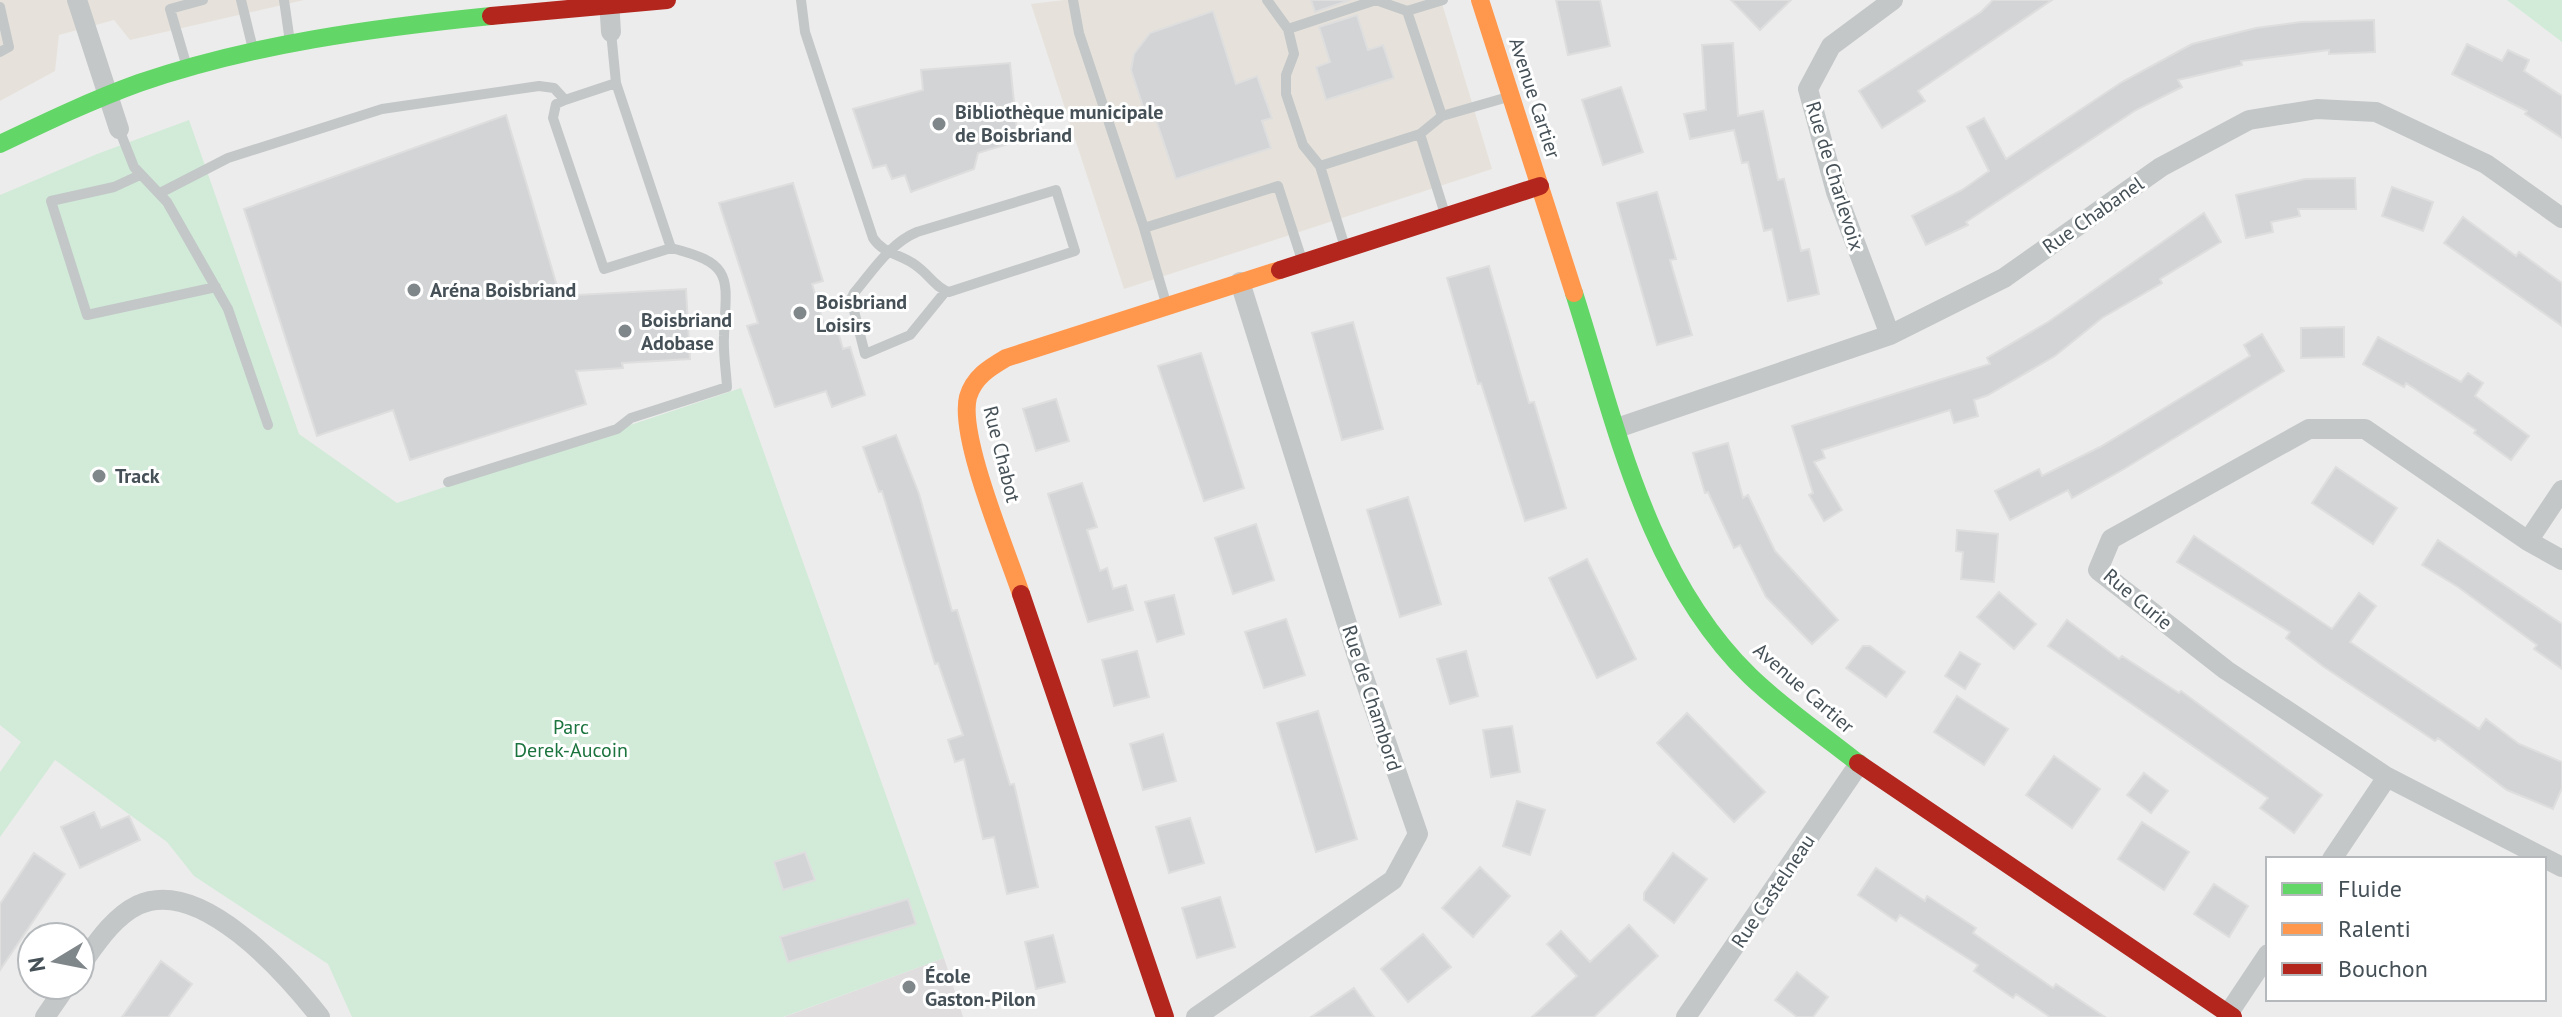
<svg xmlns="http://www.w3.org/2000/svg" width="2562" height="1017" font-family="'PT Sans',sans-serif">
<rect width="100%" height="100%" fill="#edecec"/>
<path fill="#e6e2db" d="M0,0H304L130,40L114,20L59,35L55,71L0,101Z
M1064,0H1441L1492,169L1124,289L1031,4Z"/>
<path fill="#dfdddd" d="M944,958L963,1017H783H784Z"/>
<path fill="#d1ebd8" d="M2507,0H2562V42Z
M189,120L299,434L397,503L741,388L944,958L783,1017H352L328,964L194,876L167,842L55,760L0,837V772L21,742L0,725V195L97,154Z"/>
<path fill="#d3d4d5" stroke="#dededf" stroke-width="2" d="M1311,0H1350L1315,12Z
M1556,0H1600L1610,46L1568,55Z
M1731,0H1791L1760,30Z
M1993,0H2052L1918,91L1925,101L1882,128L1859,91L1981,12Z
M1213,11L1236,84L1257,76L1272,118L1262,121L1271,148L1176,179L1154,114L1146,116L1131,70L1134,54L1150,33Z
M1357,15L1368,50L1383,45L1394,78L1326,100L1316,67L1330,62L1319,27Z
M2374,20L2375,52L2329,54V50L2241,61L2242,65L2178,80L2182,87L2136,110L1966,222L1968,225L1926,245L1912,216L1962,190L1989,171L1967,127L1984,118L2006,159L2122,82L2192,44L2256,28L2301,22Z
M1733,43L1738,116L1763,111L1778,180L1784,179L1801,251L1809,249L1819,294L1788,301L1772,229L1764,231L1748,162L1742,163L1734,130L1690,139L1684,114L1706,110L1702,45Z
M2467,44L2502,61L2508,50L2529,60L2524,71L2562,96V138L2525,114L2527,111L2452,74Z
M1010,63L1018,141L978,153L974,169L911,192L905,175L892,179L886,165L873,168L853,109L923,90L921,70Z
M1621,87L1643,152L1603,165L1582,100Z
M506,115L560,296L686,289L690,359L622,363L623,368L576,371L586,404L410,460L393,410L317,436L244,209Z
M2355,178L2356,209H2298L2300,216L2271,222L2273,232L2246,238L2236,195L2305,179Z
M793,183L823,281L812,284L827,335L838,332L843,349L850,347L865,395L832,407L826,391L775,407L747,326L758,323L719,203Z
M2392,187L2433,202L2423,231L2382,216Z
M1657,192L1676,259L1670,260L1692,335L1657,345L1617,203Z
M2204,213L2221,242L2160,279L2162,283L2102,318L2055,356L1988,395L1974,400L1978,416L1954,423L1950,410L1822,450L1825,458L1814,462L1842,510L1824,521L1809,495L1813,493L1792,426L1990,364L1987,358L2048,322Z
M2463,217L2516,256L2519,252L2562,283V326L2444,243Z
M1489,266L1529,403L1534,402L1566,508L1525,521L1481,383L1478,384L1447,278Z
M1353,322L1383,429L1342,440L1312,333Z
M2344,327V357L2301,358V328Z
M2262,334L2284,371L2124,469L2072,498L2068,490L2010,520L1995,491L2039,469L2042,476L2100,447L2250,356L2244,345Z
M2378,337L2461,382L2468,373L2483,383L2475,396L2529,436L2511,460L2474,433L2476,430L2406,383L2404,387L2363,364Z
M1201,353L1244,488L1204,501L1158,366Z
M1056,399L1069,441L1036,451L1023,409Z
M896,435L919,494L952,611L957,610L1010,785L1014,784L1038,887L1007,894L994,837L983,839L964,759L955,762L948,740L963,735L938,663L935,664L882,491L879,492L863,447Z
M1728,443L1743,498L1748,495L1775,551L1838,620L1812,644L1766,597L1740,545L1734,548L1708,492L1705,493L1693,453Z
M2336,467L2397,508L2373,544L2312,503Z
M1082,483L1097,527L1087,530L1100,571L1107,568L1113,589L1126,585L1133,610L1088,622L1048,494Z
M1408,497L1441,604L1400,617L1367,510Z
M1256,524L1274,580L1233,594L1215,538Z
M1957,530L1998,534L1994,582L1961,579L1963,552L1956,551Z
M2194,536L2332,629L2359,593L2376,606L2350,642L2479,729L2486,719L2519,744L2562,762V788L2553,809L2507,790L2438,738L2435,741L2324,667L2286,638L2290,632L2177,562Z
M2438,540L2562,624V669L2534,649L2537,645L2458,587L2422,565Z
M1587,559L1636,659L1597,678L1549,578Z
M1999,592L2036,624L2014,649L1977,617Z
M1174,595L1184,634L1157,642L1145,602Z
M1286,619L1305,675L1264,688L1245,632Z
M2067,620L2119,659L2122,656L2179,693L2181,691L2322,795L2294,833L2260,808L2268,798L2048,646Z
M1863,646H1870L1905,672L1886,697L1846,668Z
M1137,651L1149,697L1114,706L1102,660Z
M1466,651L1478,696L1450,704L1437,659Z
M1960,652L1980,664L1965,689L1945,676Z
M1957,696L2008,729L1984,765L1934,732Z
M1318,711L1357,839L1316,852L1277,723Z
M1687,713L1765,792L1734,822L1657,743Z
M1512,726L1520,772L1491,777L1483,730Z
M1163,734L1176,781L1143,790L1130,744Z
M2054,756L2100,789L2072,828L2026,795Z
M2144,773L2168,791L2151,813L2127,795Z
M1517,801L1545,810L1530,855L1503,846Z
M94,812L101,828L129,816L140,840L80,868L61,827Z
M1190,818L1204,863L1169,873L1156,827Z
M2142,822L2189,852L2164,890L2118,859Z
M805,852L815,880L783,890L774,862Z
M34,853L65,874L0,970V904Z
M1673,853L1707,879L1674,923L1644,900V893Z
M1480,867L1510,896L1473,937L1442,908Z
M1876,868L1925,901L1927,896L1976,928L1973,933L2053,988L2056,984L2105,1017H2050L2016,994L2013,998L1974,971L1978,965L1900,915L1896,921L1858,895Z
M2214,884L2248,906L2229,937L2194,914Z
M1220,897L1235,947L1197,958L1182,908Z
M908,899L916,924L788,962L780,937Z
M1629,925L1658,956L1594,1017H1532L1577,976L1547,944L1561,931L1590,962Z
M1423,934L1451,967L1408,1002L1381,969Z
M1053,935L1065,982L1036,989L1025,942Z
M161,961L192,984L168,1017H122Z
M1797,972L1828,997L1813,1017H1797L1775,1000Z
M1354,988L1374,1017H1311Z"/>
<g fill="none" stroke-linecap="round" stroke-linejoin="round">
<path stroke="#c3c7c8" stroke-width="10" d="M241,0L253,49
M284,0L290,42
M801,0L805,32L873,238C884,255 903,254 918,267C929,275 936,288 949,292L1075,251L1056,190L917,232C890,243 872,272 854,293L851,299L865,354L910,335L945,292
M1073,0L1079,33L1144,228L1278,186L1302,260
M1267,0L1288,29L1294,54L1286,75V94L1303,145L1320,166L1344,244
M0,7L9,47L0,52
M1288,29L1376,0L1407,11
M187,67L170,9L203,0
M565,100L556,104L553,118L604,269L671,248L616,83L611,32
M1442,116L1407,11L1443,0
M119,129L134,167L167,202L228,309L268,425
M1420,134L1445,214
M1320,166L1420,134L1442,116L1508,97
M140,175L114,187L51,201L87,315L216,287
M160,193L228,158L382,109L539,86L554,88L565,100L616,83
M1144,228L1166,303
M448,482L617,429L631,418L727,387C726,370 723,353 724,336C726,279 736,264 671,248"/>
<path stroke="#c3c7c8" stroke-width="20" d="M77,0L119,129
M609,0L611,32
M1890,335L1836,192L1808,89L1831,46L1893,0
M1617,428L1890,335L2004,278L2161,167L2249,120L2317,109L2376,112L2486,164L2562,218
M2528,541L2562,490
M2562,560L2528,541L2365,429H2309L2111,539L2098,570L2226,670L2387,777L2562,867
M2332,859L2387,777
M80,966C96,944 113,917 138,905C201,876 286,974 320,1017
M2228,1014L2268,954
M45,1017L67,985
M1196,1017L1393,880L1418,834L1363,675L1240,282
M1686,1017L1859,764"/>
<path stroke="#63d668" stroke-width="18" d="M0,144C46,122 92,100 139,83C252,44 373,28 491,16
M1574,293C1616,424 1647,576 1750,676C1783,708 1823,735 1858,763"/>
<path stroke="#ff974d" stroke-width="18" d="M1480,0L1574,293
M1021,594C1007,551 958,437 968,397C974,377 989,368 1006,358L1280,270"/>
<path stroke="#b3261e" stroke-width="18" d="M491,16L667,0
M1280,270L1540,186
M1021,594L1165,1017
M1858,763L2233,1017"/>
</g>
<g fill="#80878b" stroke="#fff" stroke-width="3">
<circle cx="939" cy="124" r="8"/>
<circle cx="414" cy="290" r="8"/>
<circle cx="800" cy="313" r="8"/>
<circle cx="625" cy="331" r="8"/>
<circle cx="99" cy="476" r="8"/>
<circle cx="909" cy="987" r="8"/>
</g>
<g text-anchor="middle" stroke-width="6" stroke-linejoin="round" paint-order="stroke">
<g font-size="20" fill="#455057" stroke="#fff">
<text transform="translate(1535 98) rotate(72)" y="7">Avenue Cartier</text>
<text transform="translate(1835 176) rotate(73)" y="7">Rue de Charlevoix</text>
<text transform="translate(2093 215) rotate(-35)" y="7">Rue Chabanel</text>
<text transform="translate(1002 454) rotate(76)" y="7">Rue Chabot</text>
<text transform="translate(2138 599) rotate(40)" y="7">Rue Curie</text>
<text transform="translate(1804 688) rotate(41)" y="7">Avenue Cartier</text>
<text transform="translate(1372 698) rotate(72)" y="7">Rue de Chambord</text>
<text transform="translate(1773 891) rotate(-56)" y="7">Rue Castelneau</text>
</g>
<g font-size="20" font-weight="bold" fill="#455057" stroke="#fff" text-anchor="start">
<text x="955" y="119">Bibliothèque municipale<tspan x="955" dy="23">de Boisbriand</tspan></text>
<text x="430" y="297">Aréna Boisbriand</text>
<text x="816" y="309">Boisbriand<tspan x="816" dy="23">Loisirs</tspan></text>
<text x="641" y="327">Boisbriand<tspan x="641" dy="23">Adobase</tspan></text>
<text x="115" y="483">Track</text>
<text x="925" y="983">École<tspan x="925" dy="23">Gaston-Pilon</tspan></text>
</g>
<g font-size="20" fill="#1b733e" stroke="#fff">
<text x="571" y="734">Parc<tspan x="571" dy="23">Derek-Aucoin</tspan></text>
</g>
</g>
<rect x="2266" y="857" width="280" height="144" fill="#ffffff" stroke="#b5b9bc" stroke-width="2"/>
<rect x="2282" y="883" width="40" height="12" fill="#63d668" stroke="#b5b9bc" stroke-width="2"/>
<text x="2338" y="897" font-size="24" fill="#455057">Fluide</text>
<rect x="2282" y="923" width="40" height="12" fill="#ff974d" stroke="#b5b9bc" stroke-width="2"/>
<text x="2338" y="937" font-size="24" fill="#455057">Ralenti</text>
<rect x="2282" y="963" width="40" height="12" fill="#b3261e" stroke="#b5b9bc" stroke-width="2"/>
<text x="2338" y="977" font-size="24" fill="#455057">Bouchon</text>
<g transform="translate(56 961) rotate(260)"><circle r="38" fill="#ffffff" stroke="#b5b9bc" stroke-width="2"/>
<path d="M0-6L14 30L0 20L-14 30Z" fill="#80878b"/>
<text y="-12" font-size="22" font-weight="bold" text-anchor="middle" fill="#455057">N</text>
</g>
</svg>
